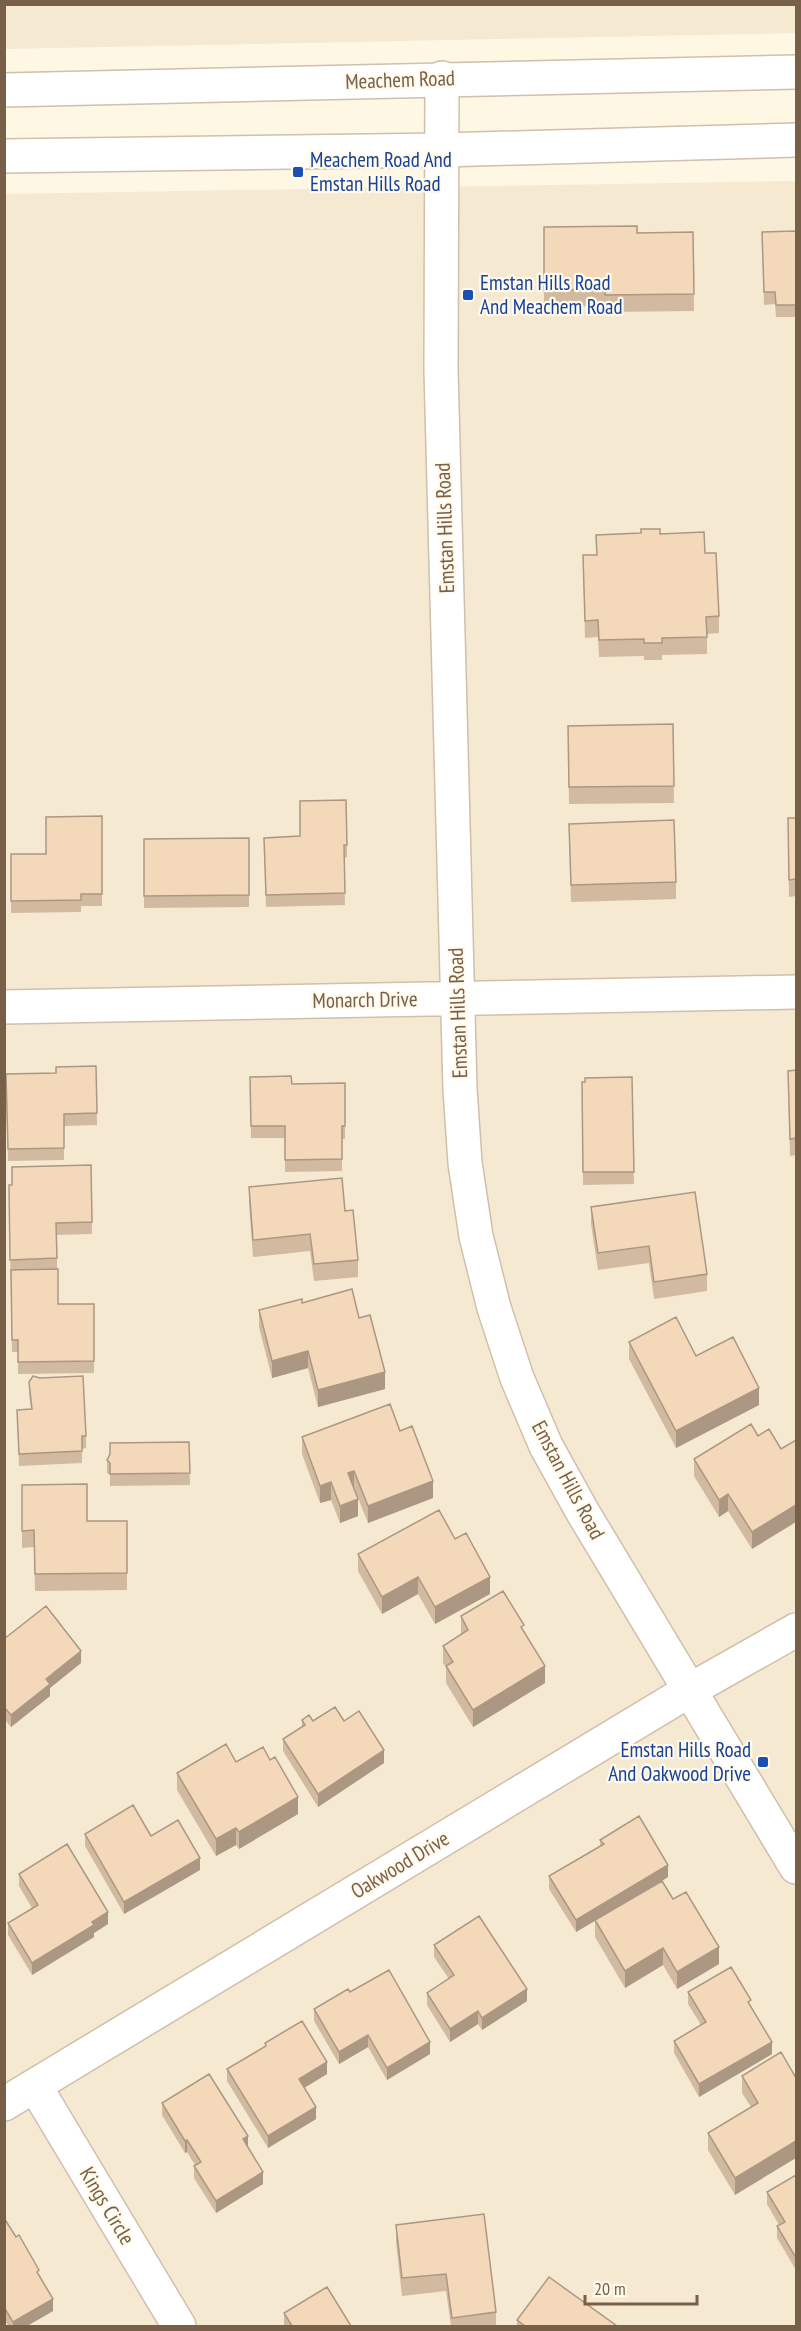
<svg xmlns="http://www.w3.org/2000/svg" width="801" height="2331" font-family="'PT Sans Narrow',sans-serif">
<rect width="100%" height="100%" fill="#fdf7e4"/>
<path fill="#f6e9d2" d="M796,4V33L5,49V5Z
M796,181V2326H5L4,194Z"/>
<g fill="none" stroke-linecap="round" stroke-linejoin="round">
<g stroke="#d0bfaa" stroke-width="36">
<path id="minor" d="M442,78L441,370L460,1089L465,1163L476,1236L494,1308L517,1378L546,1446L582,1511L796,1867
M4,1007L796,992
M35,2086L179,2326
M4,2104L690,1690L796,1630"/>
</g>
<g stroke="#d0bfaa" stroke-width="36">
<path id="tertiary" d="M4,90L796,72
M4,156L443,150L796,140"/>
</g>
<use href="#minor" stroke="#fff" stroke-width="33"/>
<use href="#tertiary" stroke="#fff" stroke-width="33"/>
</g>
<path fill="#d2baa0" d="M544,227L637,233L693,232L694,311L605,312V306L544,307Z
M796,231V317H776L775,304L764,305L762,232Z
M660,534L705,553L719,616V633L707,634V654L662,655V660H644V656L599,657L598,637L585,638L583,555H596V535Z
M673,724L674,803L569,804L568,726Z
M102,816V906H81V912L11,913V854H46Z
M788,818H796V896L789,897Z
M569,824L676,882V899L571,902Z
M249,838V907L144,908V839Z
M264,838L347,845V857L344,858L345,905L266,907Z
M96,1066L97,1125L64,1126V1160L8,1161L6,1074L56,1073Z
M796,1070V1155L790,1156L788,1071Z
M250,1077L292,1084L345,1083V1139H342V1171L285,1172V1138H251Z
M632,1077L634,1184L583,1185L582,1082Z
M91,1165L92,1234L57,1235V1269L58,1304H94V1373L18,1374V1352H12L9,1197L12,1185Z
M249,1187L345,1211L358,1260V1277L314,1281L310,1251L253,1257L249,1204Z
M591,1207L707,1274V1291L654,1299L649,1263L598,1270L591,1224Z
M302,1303L359,1318L385,1389L318,1407L308,1368L272,1378L259,1327V1310Z
M629,1342L696,1356L759,1405L676,1448L629,1359Z
M29,1382L86,1436V1448L82,1449V1463L19,1466L17,1410L31,1409L29,1394Z
M400,1431L433,1498L368,1523L354,1488L358,1516L340,1523L331,1500L320,1503L302,1454V1437Z
M758,1436L781,1449L752,1549L728,1511L719,1517L694,1476V1459Z
M189,1442L190,1485L110,1486V1475L107,1473V1460Z
M22,1485L87,1521H127V1590L35,1591L34,1547L22,1548Z
M455,1539L490,1594L435,1624L418,1594L382,1614L358,1571V1554Z
M461,1616L524,1632L545,1683L473,1727L446,1683V1667L443,1663V1646L461,1634Z
M4,1639L81,1663L50,1688V1696L11,1727L4,1719Z
M302,1720L313,1721H344L384,1763L318,1807L283,1751V1739L302,1727Z
M236,1762L298,1814L239,1849L236,1845L216,1856L177,1790V1773Z
M85,1834L151,1836L200,1870L124,1914L85,1846Z
M600,1840L668,1877L662,1881L673,1899L719,1964L677,1989L663,1965L625,1988L595,1937V1921L576,1932L549,1889V1876L600,1846Z
M19,1874L108,1924L94,1933V1937L32,1975L8,1935V1923L32,1908L19,1886Z
M434,1945L527,2001L482,2030L478,2024L450,2042L427,2005V1993L449,1979L434,1957Z
M350,1992L430,2054L387,2080L368,2047L339,2064L314,2021V2009Z
M688,1992L751,2007L772,2054L699,2097L674,2053V2041L701,2025L688,2004Z
M265,2043L327,2074L304,2088L316,2119L268,2148L227,2081V2069L265,2046Z
M742,2076L796,2078L735,2195L708,2150V2133L751,2107L742,2093Z
M162,2103L248,2148L263,2184L216,2213L194,2178V2166L195,2165L187,2152L185,2153L162,2115Z
M796,2175V2270L777,2238V2226L779,2225L767,2204V2192Z
M4,2218L39,2276L53,2311L27,2326H9L4,2320Z
M396,2225L496,2312V2326H451L446,2291L402,2296L396,2242Z
M284,2313L351,2326H284Z
M517,2320L617,2326H517Z"/>
<path fill="#ab9782" d="M308,1351V1368L272,1378V1361Z
M385,1372V1389L318,1407V1390Z
M759,1388V1405L676,1448V1431Z
M354,1471V1488L348,1490V1473Z
M433,1481V1498L368,1523V1506Z
M331,1482V1500L320,1503V1486Z
M728,1494V1511L719,1517V1500Z
M358,1499V1516L340,1523V1506Z
M796,1505V1522L752,1549V1532Z
M418,1577V1594L382,1614V1597Z
M490,1577V1594L435,1624V1607Z
M81,1651V1663L50,1688V1696L11,1727V1715L46,1679Z
M545,1666V1683L473,1727V1710Z
M384,1750V1763L318,1807V1794Z
M298,1797V1814L239,1849V1832Z
M236,1828V1845L216,1856V1839Z
M200,1858V1870L124,1914V1902Z
M668,1865V1877L576,1932V1920Z
M108,1912V1924L94,1933V1937L32,1975V1963L92,1922Z
M719,1947V1964L677,1989V1972Z
M663,1948V1965L625,1988V1971Z
M527,1989V2001L482,2030V2018Z
M478,2011V2024L450,2042V2029Z
M368,2035V2047L339,2064V2052Z
M430,2042V2054L387,2080V2068Z
M772,2042V2054L699,2097V2084Z
M327,2062V2074L299,2091V2079Z
M316,2107V2119L268,2148V2136Z
M248,2136V2148L243,2139Z
M187,2140V2152L185,2153V2141Z
M796,2141V2158L735,2195V2178Z
M263,2172V2184L216,2213V2201Z
M53,2299V2311L27,2326H13V2322Z"/>
<path fill="#f4d8ba" stroke="#ab9782" stroke-width="1.5" d="M637,226V233L693,232L694,294L605,295V289L544,290V227Z
M796,231V305H776L775,292H764L762,232Z
M641,529H660V534L704,532L705,553H716L719,616L706,617L707,637L662,638V643H644V639L599,640L598,620L585,621L583,555H597L596,535L641,533Z
M673,724L674,786L569,787L568,726Z
M346,800L347,845H344L345,893L266,895L264,838L300,836V801Z
M102,816V894H81V900L11,901V854H46V817Z
M788,818H796V879L789,880Z
M674,820L676,882L571,885L569,824Z
M249,838V895L144,896V839Z
M96,1066L97,1113L64,1114V1148L8,1149L6,1074L56,1073V1067Z
M796,1070V1138L790,1139L788,1071Z
M291,1076L292,1084L345,1083V1126H342V1159L285,1160V1126H251L250,1077Z
M632,1077L634,1172H583L582,1082H585V1078Z
M91,1165L92,1222L56,1223L57,1258L10,1260L9,1185H12V1167Z
M342,1178L345,1211L353,1210L358,1260L314,1264L310,1234L253,1240L249,1187Z
M695,1192L707,1274L654,1282L649,1246L598,1253L591,1207Z
M58,1269V1304H94V1361L18,1362V1340H12L11,1270Z
M352,1289L359,1318L370,1315L385,1372L318,1390L308,1351L272,1361L259,1310L302,1299V1303Z
M676,1317L696,1356L733,1337L759,1388L676,1431L629,1342Z
M33,1376L40,1378L83,1376L86,1436H82V1451L19,1454L17,1410L32,1409L29,1382Z
M390,1404L400,1431L412,1426L433,1481L368,1506L354,1471L348,1473L358,1499L340,1506L331,1482L320,1486L302,1437Z
M751,1424L758,1436L769,1429L781,1449L796,1440V1505L752,1532L728,1494L719,1500L694,1459Z
M189,1442L190,1473L110,1474V1463L107,1460L110,1454V1443Z
M87,1484V1521H127V1573L35,1574L34,1530L22,1531V1485Z
M439,1510L455,1539L466,1533L490,1577L435,1607L418,1577L382,1597L358,1554Z
M503,1591L524,1625L521,1627L545,1666L473,1710L446,1666L453,1662L443,1646L468,1630L461,1616Z
M46,1606L81,1651L46,1679L50,1684L11,1715L4,1707V1639Z
M335,1707L344,1721L359,1711L384,1750L318,1794L283,1739L305,1725L302,1720L309,1715L313,1721Z
M226,1744L236,1762L263,1747L270,1760L275,1757L298,1797L239,1832L236,1828L216,1839L177,1773Z
M133,1805L151,1836L178,1820L200,1858L124,1902L85,1834Z
M639,1816L668,1865L576,1920L549,1876L604,1844L600,1840Z
M67,1844L108,1912L92,1922L94,1925L32,1963L8,1923L38,1905L19,1874Z
M662,1881L673,1899L686,1892L719,1947L677,1972L663,1948L625,1971L595,1920Z
M479,1916L527,1989L482,2018L478,2011L450,2029L427,1993L454,1975L434,1945Z
M731,1967L751,2000L748,2002L772,2042L699,2084L674,2041L706,2022L688,1992Z
M389,1970L430,2042L387,2068L368,2035L339,2052L314,2009L348,1989L350,1992Z
M302,2021L327,2062L299,2079L316,2107L268,2136L227,2069L266,2046L265,2043Z
M781,2052L796,2078V2141L735,2178L708,2133L758,2103L742,2076Z
M209,2074L248,2136L243,2139L263,2172L216,2201L194,2166L201,2162L187,2140L185,2141L162,2103Z
M796,2175V2258L777,2226L785,2222L767,2192Z
M484,2214L496,2312L452,2318L446,2274L402,2278L396,2225Z
M4,2218L16,2237L19,2235L39,2270L37,2272L53,2299L13,2322L4,2307Z
M549,2277L617,2326H525L517,2320Z
M327,2287L351,2326H292L284,2313Z"/>
<g fill="#1a4fb4" stroke="#fffaec" stroke-width="2">
<rect x="292" y="166" width="12" height="12" rx="3"/>
<rect x="462" y="289" width="12" height="12" rx="3"/>
<rect x="757" y="1756" width="12" height="12" rx="3"/>
</g>
<g text-anchor="middle" stroke-width="4.5" stroke-linejoin="round" paint-order="stroke">
<g font-size="21" fill="#785f48" stroke="#fffaec">
<text transform="translate(400 80) rotate(-2)" y="7">Meachem Road</text>
<text transform="translate(445 528) rotate(-92)" y="7">Emstan Hills Road</text>
<text transform="translate(365 1000) rotate(-1)" y="7">Monarch Drive</text>
<text transform="translate(458 1013) rotate(-92)" y="7">Emstan Hills Road</text>
<text transform="translate(568 1480) rotate(62)" y="7">Emstan Hills Road</text>
<text transform="translate(400 1865) rotate(-31)" y="7">Oakwood Drive</text>
<text transform="translate(107 2206) rotate(59)" y="7">Kings Circle</text>
</g>
<g font-size="21" fill="#164399" stroke="#fffaec" text-anchor="start">
<text x="310" y="167">Meachem Road And<tspan x="310" dy="24">Emstan Hills Road</tspan></text>
<text x="480" y="290">Emstan Hills Road<tspan x="480" dy="24">And Meachem Road</tspan></text>
<text x="751" y="1757" text-anchor="end">Emstan Hills Road<tspan x="751" dy="24">And Oakwood Drive</tspan></text>
</g>
</g>
<rect width="801" height="2331" fill="none" stroke="#785f48" stroke-width="12"/>
<path d="M585 2295v9h112v-9" fill="none" stroke="#785f48" stroke-width="3"/>
<text x="594" y="2295" font-size="18" fill="#785f48" stroke="#fffaec" stroke-width="4.5" paint-order="stroke">20 m</text>
</svg>
